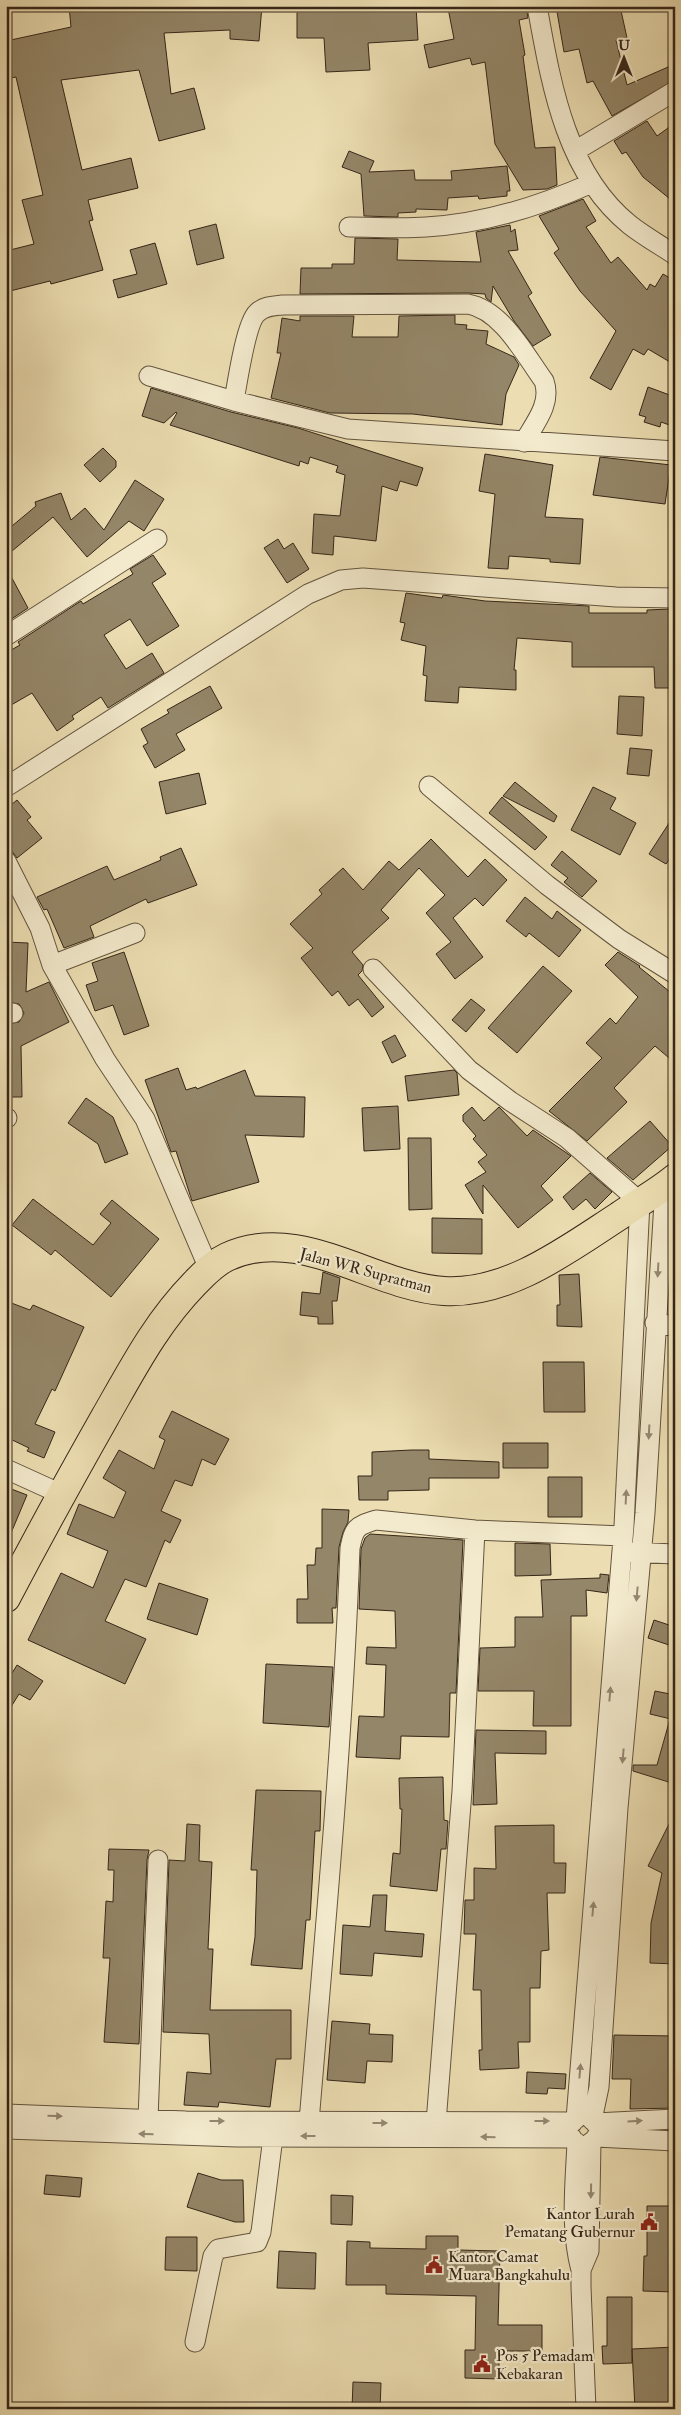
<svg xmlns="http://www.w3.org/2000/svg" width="681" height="2415" font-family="'IM FELL Double Pica',serif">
<rect width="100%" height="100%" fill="#ecdeb2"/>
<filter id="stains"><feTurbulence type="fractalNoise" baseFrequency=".004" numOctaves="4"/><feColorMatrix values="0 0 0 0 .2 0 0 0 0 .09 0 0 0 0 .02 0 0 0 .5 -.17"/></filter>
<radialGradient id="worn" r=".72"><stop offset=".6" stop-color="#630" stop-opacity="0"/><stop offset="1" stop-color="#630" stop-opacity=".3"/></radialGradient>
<path fill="#948668" stroke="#352618" d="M69,6H262L259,41L230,39V30L164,33L171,94L194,88L205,129L159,141L139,70L61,80L82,170L131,158L138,188L88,200L93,220L89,221L103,270L51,284L50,281L6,292V251L34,244L22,200L43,195L16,77L6,79V41L71,27Z
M297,6H416L418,40L368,43L370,70L326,72L324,38H297Z
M459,6H526L528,18L519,20L525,55L523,56L535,148L555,147L557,185L547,189L523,190L495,144L485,62L472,65L470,58L429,68L424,45L454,39L448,8Z
M556,6H620L627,38L616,40L627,85L675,64V80L612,116L593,81L587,83L579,49L564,52Z
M647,121L657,136L675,123V203L643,177L626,152L622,154L614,141Z
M349,151L374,161L369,172L414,170L415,180H452L451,171L507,166L510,191H507V196L479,199L478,196L448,198L447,210L416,209V212L398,213V217L364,216L361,174L342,167Z
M583,199L596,221L586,227L611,263L618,257L647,290L650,284L655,287L663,274L675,281V365L648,349L644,355L633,349L611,390L590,378L616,331L580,291L554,253L559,249L539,216Z
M216,224L224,258L197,265L189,231Z
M510,225L511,232L515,229L518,250L508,251L532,293L528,296L551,335L533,346L514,321L493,286L491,302L486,298L485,294L468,293L300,294L301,268H332V264H354L355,238L398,239L397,260L481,262L476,232Z
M155,243L167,284L118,298L113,280L137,274L130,250Z
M455,315V324L467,325L466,329L488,331L486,344L514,357L519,365L506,394L502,425L413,414L330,413L271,398L281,353H277L282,318L300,321V316H354L352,337H398L399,316Z
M648,387L675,397V427L661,422L660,427L644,422L646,417L639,415Z
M151,388L231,412L298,428L423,468L417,486L400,481L397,491L382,486L376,541L334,536L333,555L312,553L314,514L340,516L345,475L336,472L338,466L310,457L308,464L300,461L299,466L170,425L177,413L176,412L164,423L142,416Z
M103,448L116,461V467L100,482L84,465Z
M485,454L553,465L545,517L583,519L580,564L550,562V559L509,556L508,569L488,568L495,494L479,491Z
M600,457L671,465L665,504L593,495Z
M135,480L164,499L144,531L129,521L87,557L53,517L6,556V531L36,506L35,502L61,493L71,520L85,508L104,530Z
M278,539L284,549L293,543L309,569L287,583L264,548Z
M153,555L166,574L152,583L179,626L147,646L130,619L104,635L126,669L152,653L164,673L108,708L101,697L72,716L74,719L57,731L32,693L6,708V653L20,645L18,642L81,601L83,604L133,574L130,569Z
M6,567L28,608L7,622L6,620Z
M406,593L442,598L443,595L485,601L589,606V613H647V610L670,609L675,688H655L654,667H572V642L517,638L514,670H516V690L459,687L458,703L425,701L427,676L423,675L426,646L401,640L405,623L400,622Z
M210,686L222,708L176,734L185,750L155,768L143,746L148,743L141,729L169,713L167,710Z
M619,696L644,697L642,736L617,734Z
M630,748L652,750L649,776L627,774Z
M199,773L206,804L166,814L159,782Z
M515,782L557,816L554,822L503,796Z
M593,787L616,798L610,809L636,823L620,855L571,830Z
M502,797L547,837L535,850L489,813Z
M17,800L31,817L27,820L42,838L17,858L6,843V809Z
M675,814V851L666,864L649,854Z
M431,839L468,877L485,859L507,880L483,906L475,898L453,918L483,957L455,979L436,954L451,942L426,913L445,895L419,868L381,910L389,918L352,952L363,965L362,971L358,975L384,1007L372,1017L358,999L349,1006L338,991L332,996L301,958L313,948L290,924L322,894L319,890L343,868L363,890L389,861L399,870Z
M181,848L197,885L148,903L146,899L90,926L94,937L64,948L47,909L44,910L37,897L107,866L114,880L161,860L160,857Z
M562,851L597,881L582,897L564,882L568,878L551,865Z
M525,897L552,919L557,911L581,930L559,957L529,933L526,937L506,921Z
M6,942L28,943L26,992L49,982L69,1022L21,1046L22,1097H6V1024L19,1022L24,1013L19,1004L6,1002Z
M124,952L149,1026L124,1035L113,1005L95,1011L86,985L98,981L92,963Z
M618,952L640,966L639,967L675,996V1063L655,1046L614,1088L627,1102L587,1141L549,1111L602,1058L586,1043L610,1018L616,1024L638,997L605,965Z
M543,966L572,991L517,1053L488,1028Z
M471,999L485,1010L466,1032L452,1020Z
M395,1035L406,1056L392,1063L382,1042Z
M178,1068L186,1090L196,1087L197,1089L245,1070L255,1096L305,1097L304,1137L245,1135L259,1182L192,1201L176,1151L171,1152L145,1080Z
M454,1070L457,1073L459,1095L408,1101L405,1076Z
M86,1098L113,1117L128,1154L105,1163L98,1144L68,1123Z
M398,1106L400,1149L364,1151L362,1108Z
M472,1107L484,1121L499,1107L527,1136L533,1130L571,1156L541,1186L553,1200L518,1228L483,1185V1214L465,1185L486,1172L478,1162L487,1155L473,1139L476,1136L463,1121V1115Z
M650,1121L672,1146L633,1180L607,1158Z
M408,1138H431L432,1209L409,1210Z
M590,1173L612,1192L595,1209L586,1199L573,1210L563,1197Z
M33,1199L93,1245L111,1223L100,1214L112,1200L159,1239L111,1297L55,1250L51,1255L12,1225Z
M432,1218L482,1219V1254L432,1253Z
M323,1272L340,1278L337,1301H332L333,1324H318V1317L300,1315L302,1292L320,1294Z
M579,1274L582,1327L557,1326V1305H560L559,1275Z
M6,1301L30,1310L33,1305L84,1327L55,1391L52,1389L35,1424L55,1432L44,1458L27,1451L29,1448L6,1437Z
M543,1362H584L585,1412H544Z
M172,1411L229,1439L215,1465L202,1459L192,1486L175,1480L161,1511L181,1520L170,1543L165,1540L146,1587L125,1579L105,1621L146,1639L125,1684L28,1640L61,1573L93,1588L108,1551L67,1534L79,1504L114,1518L126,1492L103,1478L119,1450L154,1469L165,1440L159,1437Z
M503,1443H548V1468H503Z
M411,1450H429V1459L499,1462V1478H429V1490L388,1491V1500H359L358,1476H372V1452Z
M548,1477H582V1517H548Z
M6,1487L27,1495L6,1545Z
M322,1509L349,1510L348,1522L343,1532L339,1547L336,1608H332L333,1623H297V1599H308L307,1565H315L316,1548H322Z
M370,1534L463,1540L456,1693H450L449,1737L401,1736L400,1759L356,1757L359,1716L384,1717L386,1665L366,1664L367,1647L396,1648L395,1611L359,1609L361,1549L365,1538Z
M515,1543L550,1544L551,1575L515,1576Z
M600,1574L609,1575L607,1593L586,1590L587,1616H571V1726H533L534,1691H478L480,1648L515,1647V1617H543L541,1580L600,1578Z
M159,1583L208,1599L197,1635L147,1619Z
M654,1620L675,1627V1647L648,1638Z
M266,1664L333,1667L329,1727L263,1723Z
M17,1665L43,1681L30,1700L19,1694L6,1715V1683Z
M655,1691L675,1695V1720L650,1714Z
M670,1719L675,1720V1784L633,1771V1765H657Z
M476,1730L546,1731V1754L495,1753L497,1804L473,1805Z
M443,1777L444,1820L448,1821L446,1849H441L437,1891L390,1886L393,1853L400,1854L402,1809H400L399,1778Z
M256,1790L321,1791L320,1831H315L310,1920H306L302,1969L251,1965L255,1937L257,1870H251Z
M675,1812V1964L650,1963L651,1923L662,1873L648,1866Z
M187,1824L200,1825L199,1861L212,1862L208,1949H213L210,2010H291V2059H276L270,2107L219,2102L218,2107L184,2105L187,2072L211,2074L209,2034L163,2032L169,1860L185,1861Z
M554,1825V1863H566L565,1893H547L549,1950L541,1951L540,1988H530V2042H518L519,2068L480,2070L479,2050H482L481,1990H473L476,1934H464L465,1900H474V1868L496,1869L495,1826Z
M109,1849L149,1850L147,1860L139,2044L104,2042L110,1958H103L106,1901L113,1902L114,1870H108Z
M373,1895H387L385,1931L424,1934L422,1957L374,1953L372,1976L340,1974L343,1925L370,1927Z
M332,2021L370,2024L369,2034L393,2035L392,2062L367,2061L365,2083L327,2080Z
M614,2035L675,2036V2108L630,2109L631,2079H612Z
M527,2072L566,2074L565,2089L548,2088L547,2094L526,2093Z
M198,2173L221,2180H243L244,2222H235L187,2207Z
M46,2175L82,2178L80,2197L44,2194Z
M331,2195L353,2196L352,2225L331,2224Z
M647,2206H675V2292L643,2291L644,2256H647Z
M426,2236H458V2250L500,2251L498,2325H542V2351H499V2379L465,2378V2350H475L476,2296L386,2294V2285H346L347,2241L370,2242V2248L426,2249Z
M166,2237H197V2271L165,2270Z
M279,2251L316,2253L315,2289L277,2288Z
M607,2297H632V2363L603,2364L602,2346H607Z
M675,2347V2409H635L632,2349Z
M353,2382L381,2383L380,2409H352Z"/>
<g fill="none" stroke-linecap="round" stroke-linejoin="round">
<g stroke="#63543e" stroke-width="21">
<path id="street" d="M537,6C551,83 565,173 630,225C644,236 660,245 675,255
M575,151L675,91
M349,227C375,227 401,229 426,227C483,224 540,206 592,183
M149,376L234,401L348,429L675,451
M234,401C237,384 246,323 257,313C264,306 273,306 282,305L468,304C502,310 525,355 544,381C552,403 535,423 524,442
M6,636L157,539
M429,786L547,885L619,939L675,974
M6,787L308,594L341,580L363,578L616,597L675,598
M6,861L40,928L52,965L105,1059L145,1119L209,1269
M52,965L135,933
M373,969L469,1070L510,1101L567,1138L640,1202L624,1526L576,2119
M6,1013H13
M6,1118H7
M655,1323L675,1326
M6,1469L61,1494
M628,1552L675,1554
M6,2114L186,2121L573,2122
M148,2119L158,1860
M592,2120L599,2087L618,1808L645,1513L665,1186
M309,2122C325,1931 343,1740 350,1548C354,1528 356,1526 376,1520L475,1530L623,1536
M436,2123L462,1791L475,1530
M595,2123L675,2119
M6,2129L237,2137L572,2138
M596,2137L675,2141
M577,2143C575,2185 570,2229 581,2270
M195,2342L213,2256L218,2249L257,2242L261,2232L273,2137
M586,2409L581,2287V2270L589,2251L591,2142"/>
</g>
<g stroke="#352618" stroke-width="30">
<path id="highway" d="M6,1598C38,1537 71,1477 105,1417C133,1368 156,1323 195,1283C205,1273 214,1263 227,1257C299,1223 374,1287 444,1291C508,1295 568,1249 619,1216C638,1203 658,1192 675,1178"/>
</g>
<use href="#street" stroke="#f3eacd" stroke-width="19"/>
<use href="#highway" stroke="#ecdeb2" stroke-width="28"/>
</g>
<defs><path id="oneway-solid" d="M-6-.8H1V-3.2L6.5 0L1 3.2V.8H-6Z" transform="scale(1.25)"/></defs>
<g fill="#948872">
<use href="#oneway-solid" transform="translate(658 1270) rotate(93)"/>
<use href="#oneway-solid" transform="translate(649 1432) rotate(93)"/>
<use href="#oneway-solid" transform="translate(626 1497) rotate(-87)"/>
<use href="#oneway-solid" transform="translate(637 1594) rotate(95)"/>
<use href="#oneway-solid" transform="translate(610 1694) rotate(-85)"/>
<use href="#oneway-solid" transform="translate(623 1756) rotate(95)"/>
<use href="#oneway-solid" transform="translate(593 1909) rotate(-85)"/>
<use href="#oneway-solid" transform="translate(580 2071) rotate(-85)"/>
<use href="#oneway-solid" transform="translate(55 2116) rotate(2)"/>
<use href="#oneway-solid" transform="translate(217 2121)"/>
<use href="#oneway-solid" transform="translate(542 2121)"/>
<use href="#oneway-solid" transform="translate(635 2121) rotate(-3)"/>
<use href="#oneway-solid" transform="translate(380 2123)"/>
<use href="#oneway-solid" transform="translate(146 2134) rotate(-178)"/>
<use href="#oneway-solid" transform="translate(308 2136) rotate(180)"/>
<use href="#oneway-solid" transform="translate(488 2137) rotate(-179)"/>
<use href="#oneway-solid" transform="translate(591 2191) rotate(91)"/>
</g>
<defs>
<g id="civic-bare" transform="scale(1.35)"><path d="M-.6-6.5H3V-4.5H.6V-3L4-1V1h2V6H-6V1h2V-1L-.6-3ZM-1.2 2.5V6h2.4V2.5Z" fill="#8f2418" stroke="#f3eacd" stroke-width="2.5" paint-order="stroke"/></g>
</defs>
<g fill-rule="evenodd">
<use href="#civic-bare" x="649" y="2222"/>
<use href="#civic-bare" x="434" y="2265"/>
<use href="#civic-bare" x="482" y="2364"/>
</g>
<g text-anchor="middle" stroke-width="4.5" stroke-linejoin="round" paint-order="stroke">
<g font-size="16" fill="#352618" stroke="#f3eacd">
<text transform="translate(366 1270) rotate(15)" y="6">Jalan WR Supratman</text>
</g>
<g font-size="16" fill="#352618" stroke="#f3eacd" text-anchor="start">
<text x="635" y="2219" text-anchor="end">Kantor Lurah<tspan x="635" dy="18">Pematang Gubernur</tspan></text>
<text x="448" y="2262">Kantor Camat<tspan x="448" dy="18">Muara Bangkahulu</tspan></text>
<text x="496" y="2361">Pos 5 Pemadam<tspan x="496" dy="18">Kebakaran</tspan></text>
</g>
</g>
<rect width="681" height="2415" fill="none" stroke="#ecdeb2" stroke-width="25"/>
<rect x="8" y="8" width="666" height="2400" fill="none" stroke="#352618" stroke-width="2.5"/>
<rect x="12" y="12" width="656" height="2390" fill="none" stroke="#352618"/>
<g transform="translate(624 58)" stroke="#f3eacd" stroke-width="4" paint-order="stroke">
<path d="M0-4L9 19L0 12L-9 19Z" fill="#352618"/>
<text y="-8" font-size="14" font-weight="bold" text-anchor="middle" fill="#352618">U</text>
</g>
<rect width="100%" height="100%" filter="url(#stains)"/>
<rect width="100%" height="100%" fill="url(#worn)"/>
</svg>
